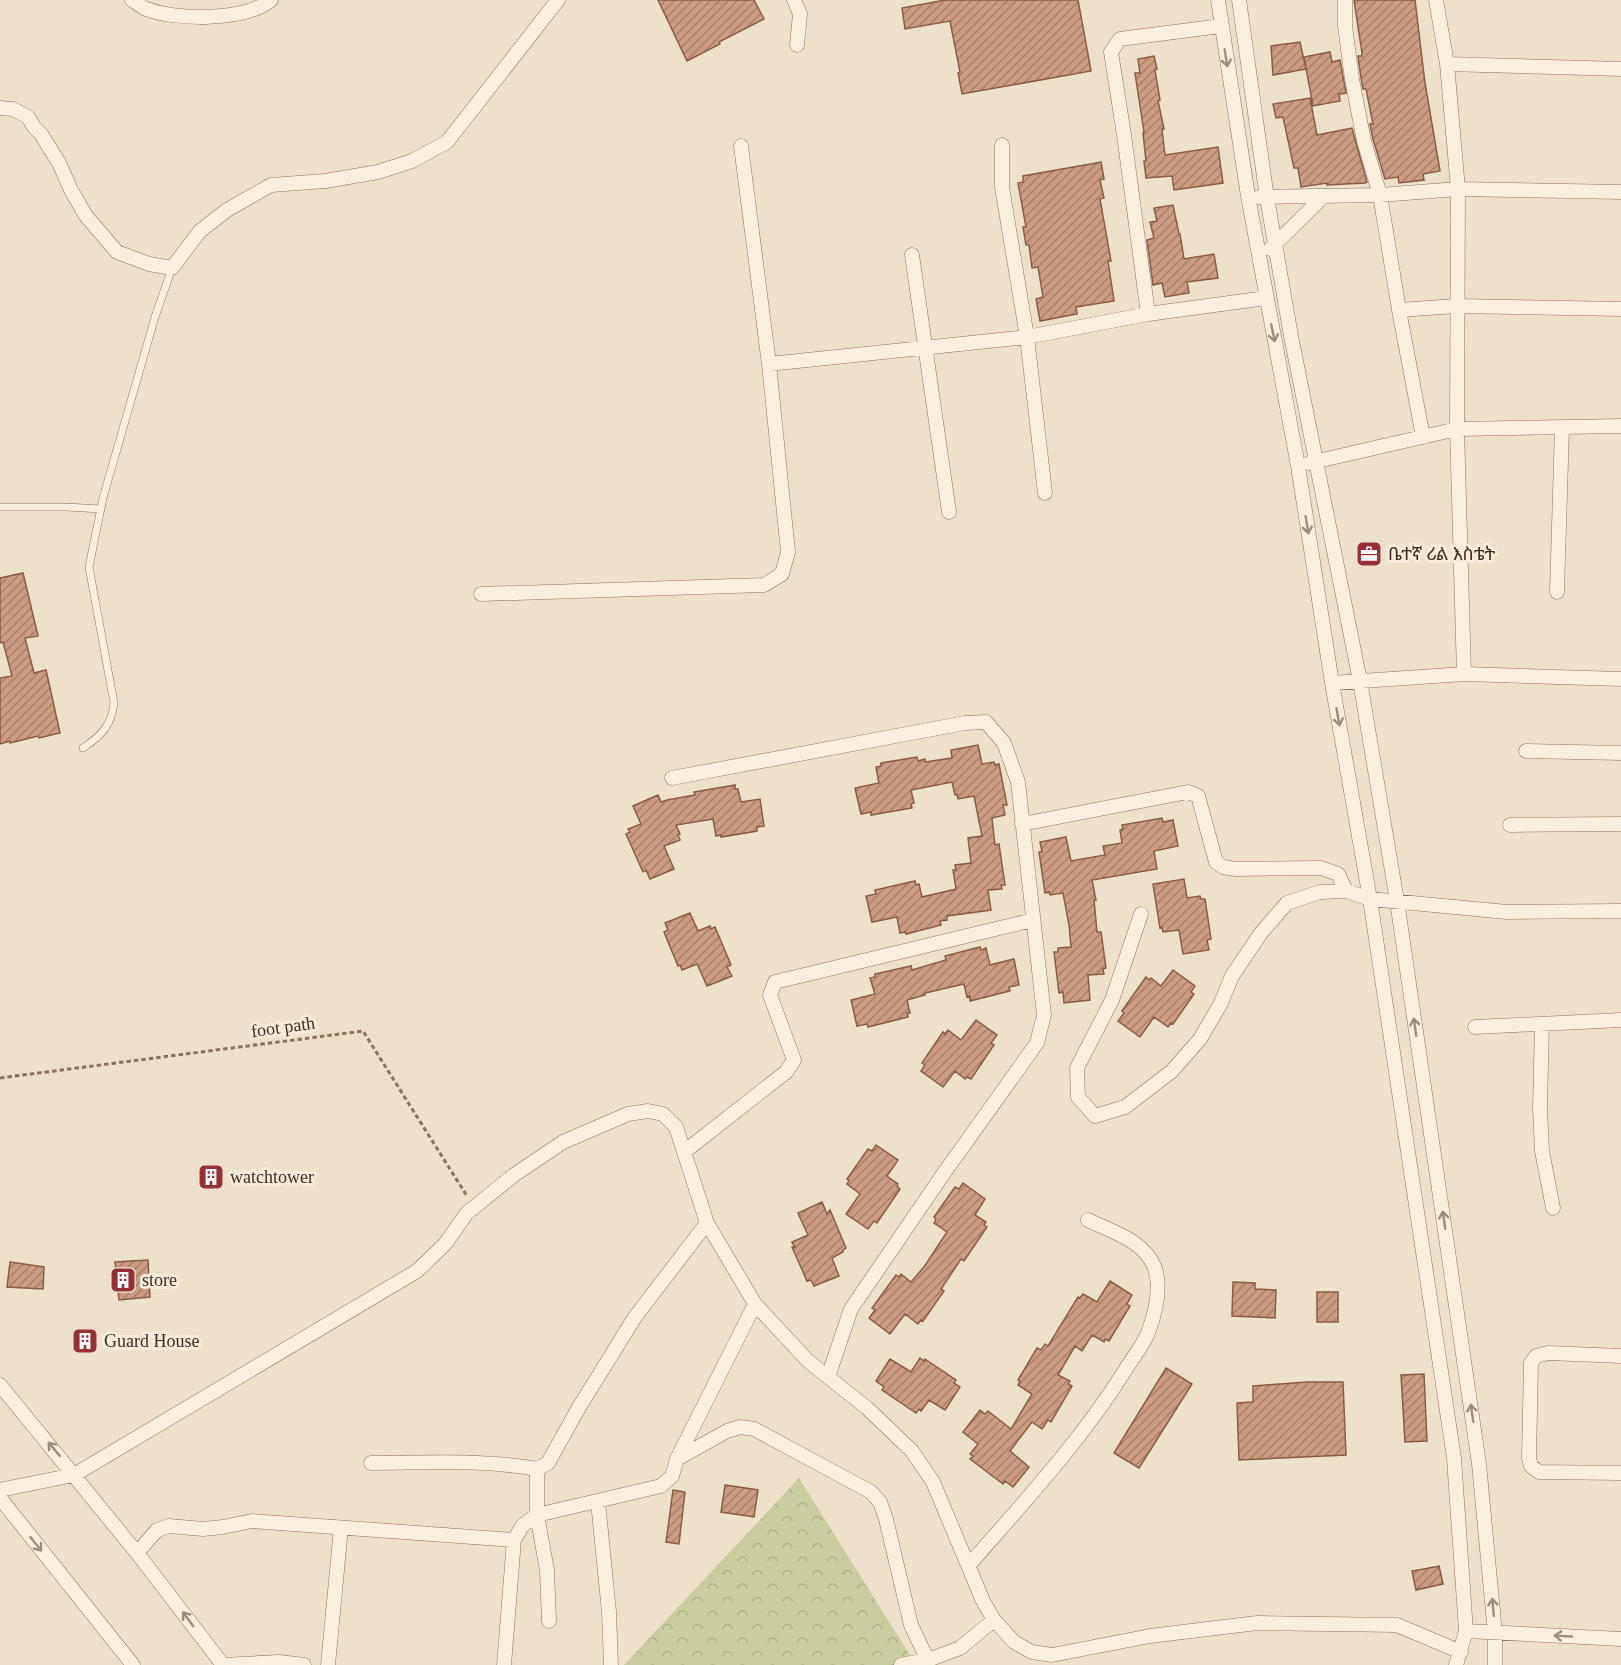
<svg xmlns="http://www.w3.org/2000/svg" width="1621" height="1665" font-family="'Times New Roman','Noto Sans Ethiopic',serif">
<defs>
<pattern id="forest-crowns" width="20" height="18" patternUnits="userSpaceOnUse" patternTransform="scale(1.5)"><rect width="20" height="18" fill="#cacd9d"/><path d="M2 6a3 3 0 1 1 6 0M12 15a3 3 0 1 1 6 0" fill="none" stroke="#aeb087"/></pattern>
<pattern id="building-hatch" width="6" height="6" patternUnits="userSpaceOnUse" patternTransform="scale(1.5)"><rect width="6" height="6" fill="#cb9c81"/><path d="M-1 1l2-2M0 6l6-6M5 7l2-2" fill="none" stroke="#a68069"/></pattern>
</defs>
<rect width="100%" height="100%" fill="#eee1ca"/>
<path fill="url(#forest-crowns)" d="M799,1478L916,1665H624Z"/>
<path fill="url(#building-hatch)" stroke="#8a5c44" stroke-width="1.5" d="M658,0H754L764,19L719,42L720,44L687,61Z
M945,0H1078L1091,71L962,94L958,73L960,72L950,21L905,29L902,8Z
M1354,0H1415L1425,83L1440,171L1423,174L1424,180L1399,183L1398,177L1385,179L1373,139L1370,124H1373L1366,89H1363L1361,78L1358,56H1362V53Z
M1300,42L1306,69L1273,75L1271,46Z
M1330,52L1332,62L1340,60L1346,93L1339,94L1340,101L1313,106L1304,57Z
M1154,56L1157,69L1155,70L1160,100L1158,101L1164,129H1162L1165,155L1218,147L1223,183L1174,190L1172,176L1146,178L1144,161H1146L1143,133L1144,132L1135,73H1140L1138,59Z
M1310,98L1317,135L1352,128L1367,182L1365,183L1327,185V183L1301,187L1298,168H1294L1283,117L1276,118L1273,104Z
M1101,162L1104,179L1100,180L1104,198L1100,199L1111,261H1108L1114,301L1076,307L1077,314L1040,321L1036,299L1043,297L1038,267L1032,268L1029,245H1026L1023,227H1026L1018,183L1023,182V176Z
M1173,205L1179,234H1180L1184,259L1214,254L1218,278L1187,282L1189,293L1165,297L1162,283L1153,285L1147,240L1154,238L1150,222L1157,221L1154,208Z
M23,573L38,636L25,638L34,673L46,670L60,733L39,738L38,736L10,743V741L0,744V678L12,676L3,642L0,643V578Z
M978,745L982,764L994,762L995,765L999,764L1007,805H1003L1005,815L992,818L995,845L999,844L1005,885H1001L1002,889L988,890L991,910L947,916V920L940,921L941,925L906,934L905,932L900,933L897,917L872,922L866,896L876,894L875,890L915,881L916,885L919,884L922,897L956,889L953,870H956L955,865L971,863L968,838L982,836L974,796L958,799L957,794L955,795L952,782L911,790L914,803L911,804L912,808L871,815V812L861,814L855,788L879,783L876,767L881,766V763L917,757L918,761L925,759V762L952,758L951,750Z
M735,785V789H738L741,802L760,799L764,826L757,827V831L721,837V835L716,836L713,819L676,825L680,834L678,835L680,840L664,846L674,869L650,879L646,870L643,872L626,834L630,832L628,829L641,824L633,806L658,795L661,802L667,800L695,795L694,792Z
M1162,818L1163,822L1173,820L1178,846L1154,851L1157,869L1092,880L1096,900H1094L1097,932H1101L1106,968L1103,969L1104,974L1088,975L1090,1000L1064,1003L1063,992L1059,993L1054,952H1058V948L1071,947L1069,925L1063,893L1050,895L1049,892L1045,893L1039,852H1042L1040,842L1066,837L1071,861L1105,855L1103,846L1122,843L1120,830L1123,829L1122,825Z
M1184,879L1187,898L1200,896L1201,899H1205L1211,939L1207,940L1209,950L1183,954L1179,930L1163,932L1162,927L1160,928L1153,884Z
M690,913L698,931L710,926L711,929L715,927L731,965L727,967L732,976L707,986L697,964L682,970L680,965L678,966L664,932L668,930L665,923Z
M980,947L981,950L986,948L990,965L1014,959L1019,985L1009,987L1010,991L970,1001V996L967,997L964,984L925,993V995L907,1000L910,1013H907L908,1017L868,1027L867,1024L857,1026L851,1000L875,994L870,978L875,977V974L911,966L912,970L946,960L945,956Z
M1173,970L1195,986L1191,992L1194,994L1173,1024L1171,1023L1168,1027L1154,1017L1140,1037L1118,1021L1124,1013L1122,1011L1146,977L1149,980L1151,978L1161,986Z
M976,1020L997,1035L991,1043L994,1045L971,1079L967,1077L965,1079L955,1071L943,1087L921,1071L925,1065L922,1063L943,1032L945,1034L948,1030L961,1040Z
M876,1145L898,1160L887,1176L898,1184L897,1186L900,1189L877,1223L874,1221L868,1229L846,1214L860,1194L847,1184L849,1180L847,1179L868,1149L872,1151Z
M963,1183L985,1199L975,1215L986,1222L984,1225L987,1227L964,1261L961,1259L941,1289L944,1291L923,1321L921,1320L918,1324L905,1314L890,1334L869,1318L875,1310L872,1308L896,1275L899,1277L901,1274L911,1282L924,1267L947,1232L934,1223L936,1219L934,1217L955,1187L959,1189Z
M822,1202L827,1214L830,1210L846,1248L843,1250V1252L832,1258L839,1276L814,1286L811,1280L807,1281L792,1247H795L792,1242L808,1235L798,1213Z
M148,1260L150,1297L119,1300L115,1262Z
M10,1262L44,1267L43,1289L7,1287Z
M1110,1281L1132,1295L1127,1304L1130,1306L1109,1341L1105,1339L1104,1342L1092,1335L1082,1351L1075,1346L1058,1375L1070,1381L1068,1384L1072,1386L1051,1422L1048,1420L1042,1429L1032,1422L1010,1451L1029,1467L1013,1487L1005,1481L1003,1484L970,1459L973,1456L970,1454L978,1444L963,1432L980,1410L985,1414L988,1411L1011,1429L1032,1394L1018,1385L1020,1381L1018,1380L1037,1348L1041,1350L1045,1344L1048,1346L1078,1297L1080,1298L1083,1294L1097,1302Z
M1233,1282L1255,1283V1289L1276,1290L1275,1318L1232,1316Z
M1317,1292H1338V1322H1317Z
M920,1358L924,1361L925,1359L956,1380L954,1383L960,1387L945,1410L929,1400L921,1411L919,1409L916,1413L882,1390L884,1387L876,1381L890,1359L911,1372Z
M1166,1368L1192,1384L1139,1468L1114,1453Z
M1424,1374L1427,1441L1405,1442L1401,1375Z
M1307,1382H1343L1346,1455L1239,1460L1237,1403L1253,1402V1386Z
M725,1485L758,1490L754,1517L721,1512Z
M673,1490L685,1492L679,1544L666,1542Z
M1439,1566L1443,1584L1416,1590L1412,1571Z"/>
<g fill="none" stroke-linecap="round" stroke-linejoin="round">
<g stroke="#8b735e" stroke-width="8">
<path id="service" d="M0,507H66L101,509
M83,748C101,736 112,725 114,703L89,567L103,498L155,317L172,268"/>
</g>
<g stroke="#8b735e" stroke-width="15">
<path id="minor" d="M132,0C136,2 140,6 144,8C174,21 246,21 271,0
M794,0L800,14L797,45
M1218,0L1248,196L1298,466L1332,683L1370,899L1454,1458L1466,1631L1456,1665
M1239,0L1267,198L1291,336L1360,681L1397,901L1479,1464L1495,1633V1665
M1345,0V26L1352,79L1364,141L1380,195L1399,310L1423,437
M1436,0L1447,64L1458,189L1457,429L1464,674
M1447,64L1621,69
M0,108L13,109L28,117L34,127L41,134L59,163L71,190L86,216L117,252L149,264L172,268L200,231L227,210L271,185L325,181L378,172L412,161L447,142L558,0
M1002,145V187L1027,337L1045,493
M1259,197L1380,195L1458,189L1621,192
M1270,249L1324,196
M912,255L949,512
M1399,310L1456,306L1621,309
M1148,314L1124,135L1111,52L1120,39L1221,26
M769,364L1027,337L1148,314L1266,298
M1309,463L1457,429L1621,426
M1557,592L1562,428
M481,594L764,585L782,574L788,552L769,364L741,146
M1332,683L1464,674L1621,679
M1526,751L1621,753
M672,778L965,723L986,722L1004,743L1018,782L1044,1015L1037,1043L944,1173L851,1309L828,1377
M1022,824L1188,792L1198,796L1216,862L1223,867L1235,869L1321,868L1338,874L1346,891
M1510,825L1621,824
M1141,914L1112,1000L1077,1068L1078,1097L1095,1116L1125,1107L1172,1071L1200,1039L1221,1003L1232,976L1261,933L1287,903L1320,892L1346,891L1370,899L1507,912L1621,911
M1542,1024L1540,1108L1542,1151L1553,1208
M1475,1027L1621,1020
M684,1152L786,1072L794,1060L770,995L775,982L1033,920
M1621,1356L1548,1353L1536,1356L1531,1363L1529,1458L1531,1466L1539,1472L1621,1473
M0,1385L137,1553L223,1665
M677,1459L727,1431L740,1427L754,1429L871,1492L880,1502L886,1519L911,1625L930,1665
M371,1463C426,1463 482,1459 537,1469
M0,1490L74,1475L417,1271L445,1244L467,1213L514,1175L563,1142L628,1114L648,1111L663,1114L676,1127L707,1223L755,1304L808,1361L867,1408L912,1451L933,1482L983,1601L994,1620L1014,1642L1032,1652L1052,1655L1150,1636L1257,1623L1397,1625L1461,1652
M0,1498L133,1665
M598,1502L609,1612L611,1665
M137,1553L157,1530L169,1526L203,1529L223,1527L252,1521L514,1540
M969,1565C1023,1503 1080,1442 1124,1372C1131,1360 1142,1347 1148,1333C1155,1314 1162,1286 1154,1266C1143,1240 1112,1232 1088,1220
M549,1621L547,1570L537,1515L661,1486L672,1476L677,1459L755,1304
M1466,1631L1621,1639
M223,1665L279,1662L304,1665
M328,1665L341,1528
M504,1665L514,1540L523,1525L537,1515V1469L548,1463L578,1409L635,1317L707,1223
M901,1665L928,1660L960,1648L994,1620"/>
</g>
<path stroke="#8b735e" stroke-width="3" stroke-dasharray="4.5 3" stroke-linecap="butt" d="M0,1078L363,1031L467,1196"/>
<use href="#service" stroke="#f9efdd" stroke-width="7"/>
<use href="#minor" stroke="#f9efdd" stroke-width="14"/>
</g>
<defs><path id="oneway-shaft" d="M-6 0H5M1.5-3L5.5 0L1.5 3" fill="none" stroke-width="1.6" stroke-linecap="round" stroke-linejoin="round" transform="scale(1.5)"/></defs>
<g stroke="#9a8e7f">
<use href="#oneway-shaft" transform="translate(1226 58) rotate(81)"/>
<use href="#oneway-shaft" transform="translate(1273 333) rotate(78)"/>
<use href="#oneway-shaft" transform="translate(1307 525) rotate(81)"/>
<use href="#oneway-shaft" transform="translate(1338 717) rotate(80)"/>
<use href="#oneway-shaft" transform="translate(1415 1027) rotate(-98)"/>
<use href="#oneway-shaft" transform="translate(1444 1220) rotate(-98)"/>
<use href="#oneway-shaft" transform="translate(1472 1413) rotate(-98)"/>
<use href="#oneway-shaft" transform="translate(54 1449) rotate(-130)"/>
<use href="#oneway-shaft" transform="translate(36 1544) rotate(52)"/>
<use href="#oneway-shaft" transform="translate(1493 1607) rotate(-95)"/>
<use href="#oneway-shaft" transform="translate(188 1619) rotate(-127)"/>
<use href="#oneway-shaft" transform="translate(1563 1636) rotate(-177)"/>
</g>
<defs>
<g id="office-square" transform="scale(1.35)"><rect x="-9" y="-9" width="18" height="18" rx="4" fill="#992f36" stroke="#f6ecd9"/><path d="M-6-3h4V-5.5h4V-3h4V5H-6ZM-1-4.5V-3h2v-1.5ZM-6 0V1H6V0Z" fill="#fff"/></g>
<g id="building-square" transform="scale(1.35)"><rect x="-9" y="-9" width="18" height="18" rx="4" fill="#992f36" stroke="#f6ecd9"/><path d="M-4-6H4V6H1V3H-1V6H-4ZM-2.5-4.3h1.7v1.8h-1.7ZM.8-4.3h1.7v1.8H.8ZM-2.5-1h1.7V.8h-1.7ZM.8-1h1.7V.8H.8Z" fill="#fff"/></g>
</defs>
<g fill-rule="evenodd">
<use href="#office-square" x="1369" y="554"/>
<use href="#building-square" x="211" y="1177"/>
<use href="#building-square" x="123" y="1280"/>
<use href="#building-square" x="85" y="1341"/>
</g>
<g text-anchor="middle" stroke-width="6" stroke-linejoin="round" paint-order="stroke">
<g font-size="18" fill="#3c2d21" stroke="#f6ecd9" text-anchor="start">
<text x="1388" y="560">ቤተኛ ሪል እስቴት</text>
<text x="230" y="1183">watchtower</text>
<text x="142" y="1286">store</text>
<text x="104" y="1347">Guard House</text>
</g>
<g font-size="18" fill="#3c2d21" stroke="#f6ecd9">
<text transform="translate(283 1027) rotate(-8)" y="6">foot path</text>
</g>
</g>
</svg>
